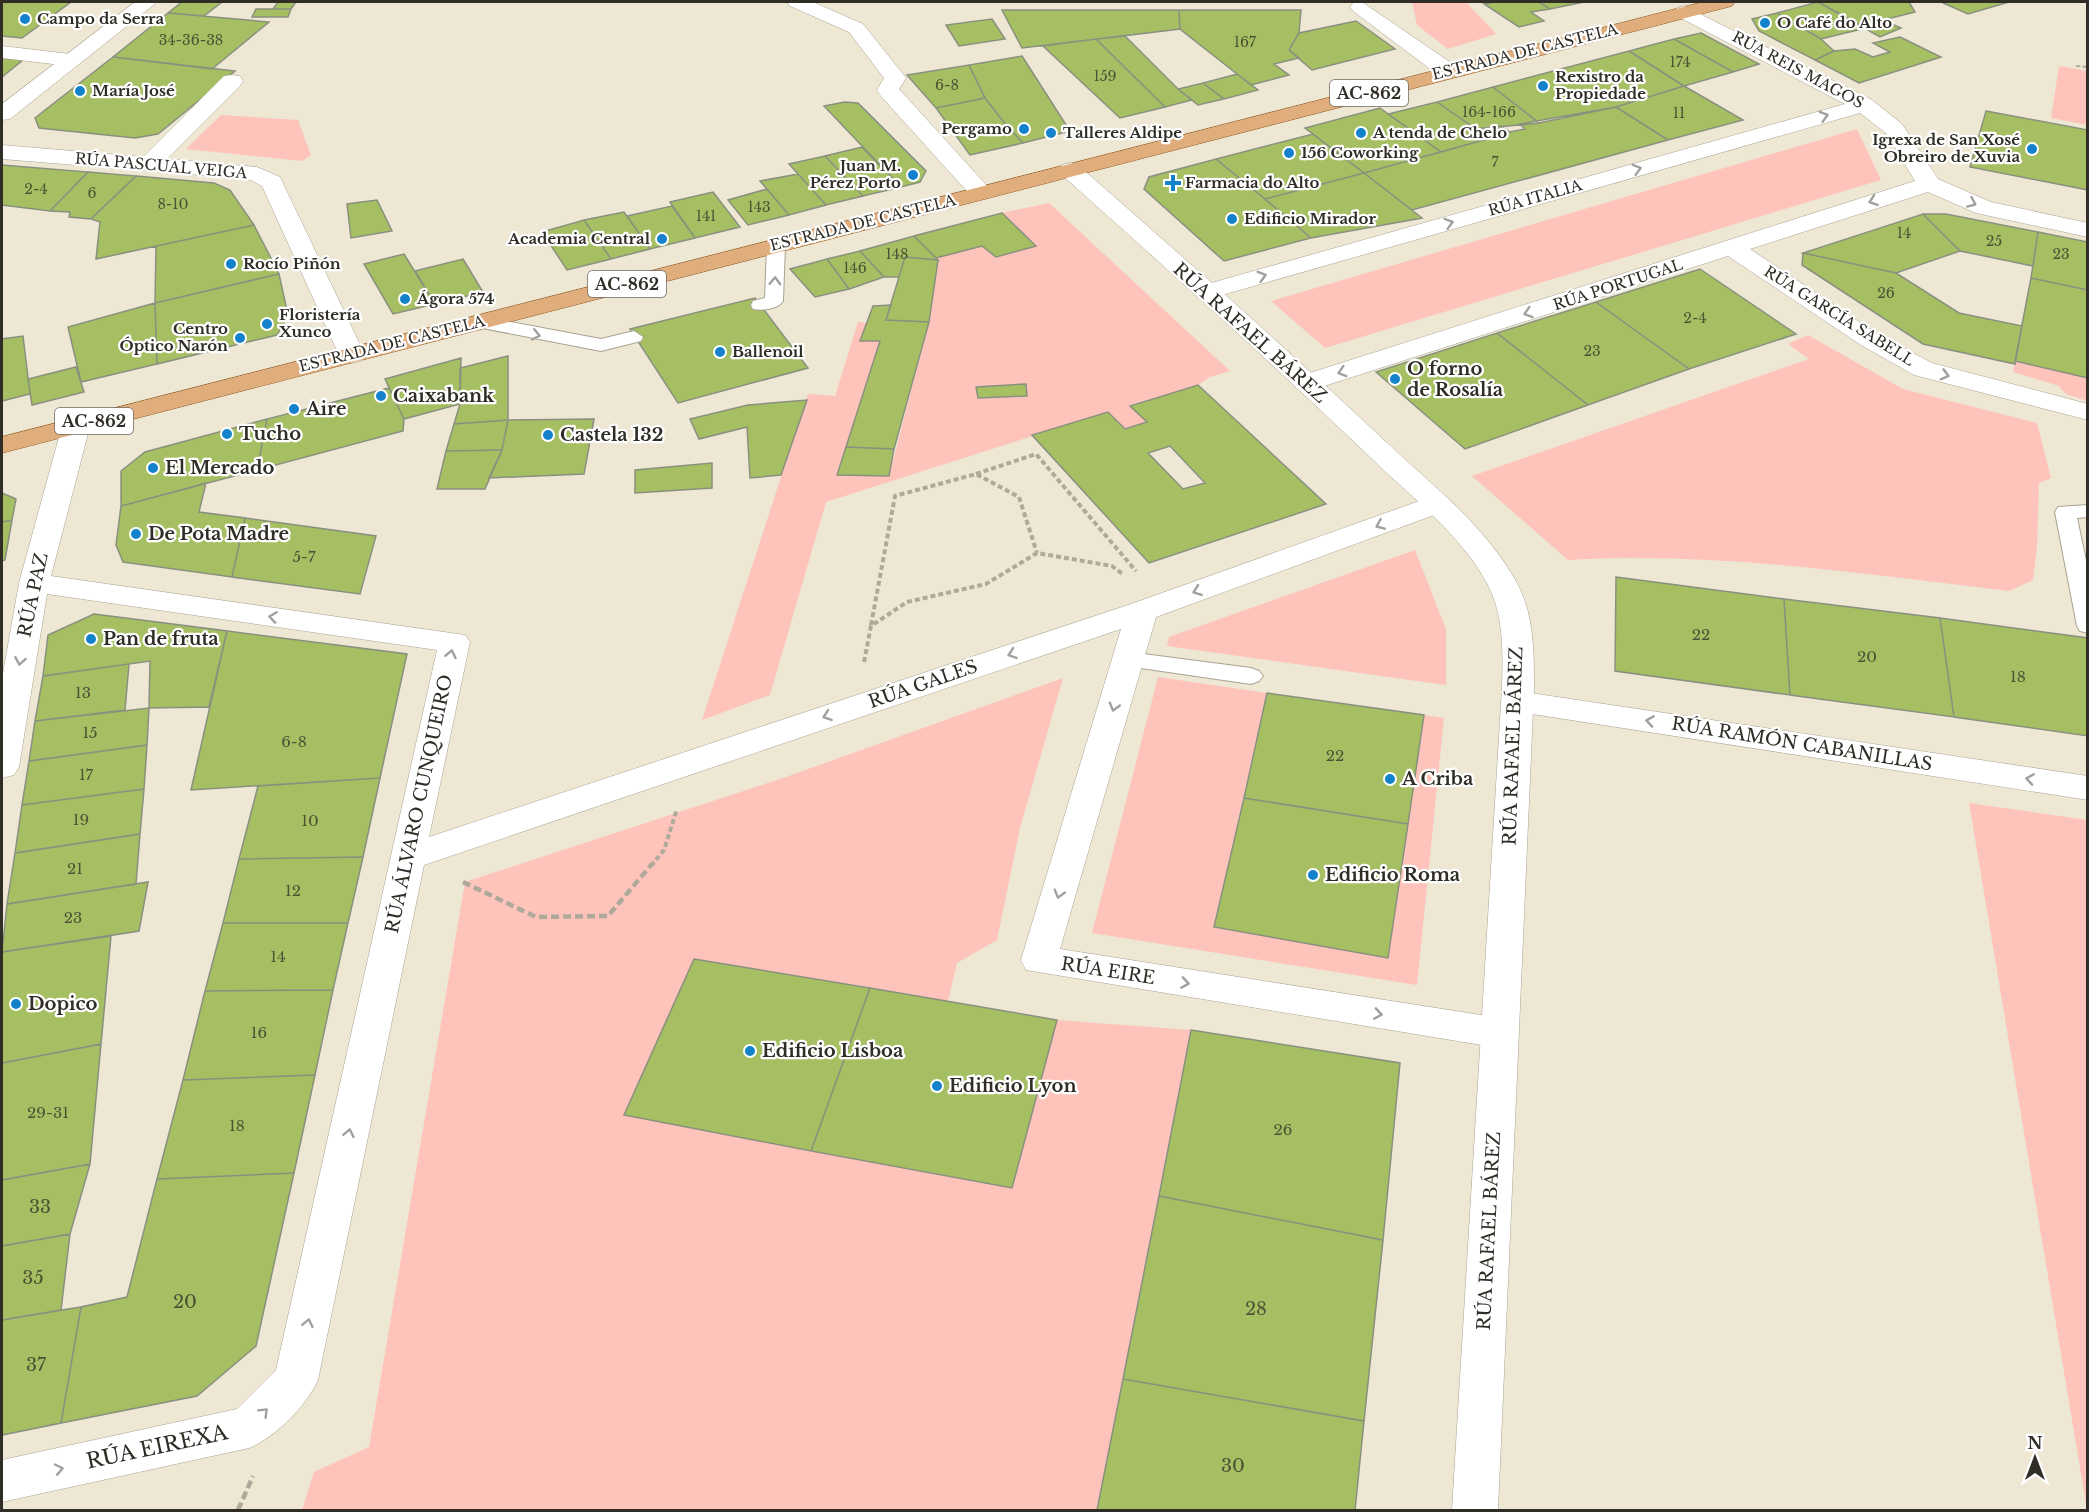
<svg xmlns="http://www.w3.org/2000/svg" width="2089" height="1512" font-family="'Libre Baskerville',serif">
<rect width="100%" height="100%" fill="#ede7d4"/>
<path fill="#fec4bb" d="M1412,2H1466L1496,34L1448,49L1417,25Z
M2059,66L2087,71V125L2051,118Z
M221,115L298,120L311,155L302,161L186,149Z
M1857,129L1881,180L1325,348L1271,301Z
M1049,203L1230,371L1210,377L1198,385L1130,405L1147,422L1125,429L1108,412L826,502L770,695L702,720L808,394L835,396L858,322L867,323L860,341H880L889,476L929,322L936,258L982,246L1035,245L1002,213Z
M1808,335L1903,389L2037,423L2051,478L2039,483L2037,547L2033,580L2009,591C1863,574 1715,551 1568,560L1472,476L1809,359L1788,344Z
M2015,361L2087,378V401L2066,394L2059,386L2013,372Z
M1415,550L1446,629V685L1167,646L1169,637Z
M1158,677L1267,693L1214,927L1388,958L1424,715L1444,718L1417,985L1092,933Z
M1063,678L1020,828L997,940L957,963L948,1001L694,959L624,1115L1012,1188L1057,1020L1191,1030L1097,1510H302L314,1472L369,1447L465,882L783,778Z
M1969,803L2087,820V1510Z"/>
<path fill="#a6bf62" stroke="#8a907f" stroke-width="1.5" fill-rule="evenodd" d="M2,2H71L22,38L2,36Z
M182,2H222L204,16L168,13Z
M278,2H296L291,9H273Z
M1495,2H1539L1550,9L1531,12L1544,21L1519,27L1484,4Z
M1539,2H1584L1550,9Z
M1818,2L1866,28L1821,39L1777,13Z
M1818,2H1909L1915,12L1883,20L1901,28L1880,37Z
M1941,2H2009L1968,14Z
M256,9H291L288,17H252Z
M1002,10H1179L1180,29L1022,48Z
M1179,10H1301L1299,33L1289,50L1299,58L1274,64L1289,75L1251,85L1180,29Z
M168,13L269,22L212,69L113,57Z
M1777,13L1821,39L1834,51L1815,60L1759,31L1752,19Z
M992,19L1005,39L959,46L946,25Z
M1356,21L1395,49L1312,70L1289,50L1299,33Z
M1701,33L1759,64L1733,72L1674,39Z
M1125,36L1178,89L1192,100L1165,107L1096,39Z
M1900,37L1941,57L1859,83L1815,60L1834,51L1855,49L1873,57L1890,52L1873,43Z
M1096,39L1165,107L1120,118L1043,46Z
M1674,39L1733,72L1684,86L1629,51Z
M1629,51L1684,86L1616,107L1539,123L1493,87Z
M1022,56L1070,131L1023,143L1006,125L985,98L969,65Z
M113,57L235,71L158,134L135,138L39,128L35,118Z
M2,58L23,60L2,77Z
M969,65L985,98L936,108L907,75Z
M1237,74L1258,90L1224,99L1203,83Z
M1203,83L1224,99L1198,105L1178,89Z
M1684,86L1743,120L1668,140L1616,107Z
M1493,87L1539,123L1476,129L1437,102Z
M985,98L1006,125L1023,143L970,155L936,108Z
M845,102L858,103L926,171L920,182L901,187L824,106Z
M1437,102L1476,129L1491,138L1441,152L1388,114Z
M1616,107L1668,140L1412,210L1364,173L1491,138L1476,129L1500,126L1510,132L1525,129L1520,124Z
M1380,108L1441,152L1364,173L1305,128Z
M1986,111L2088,130V190L1970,167Z
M1313,134L1364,173L1265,199L1216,159Z
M862,147L901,187L863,196L825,156Z
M825,156L863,196L826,205L789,164Z
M1216,159L1265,199L1311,238L1224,261L1144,189L1149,177Z
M2,165L88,172L50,211L2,205Z
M88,172L136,176L91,219L69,217L70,212L50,211Z
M1364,173L1422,218L1311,238L1265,199Z
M798,174L826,205L789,215L760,181Z
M136,176L214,183L230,190L254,225L96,259L100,222L91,219Z
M767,189L789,215L748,225L728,200Z
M713,192L740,227L695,238L670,202Z
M377,200L392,231L351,238L347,204Z
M672,206L695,238L650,249L627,216Z
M624,212L650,249L611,259L584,220Z
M1002,213L1036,246L996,257L982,246L936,258L914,236Z
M1923,214L1960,251L1896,273L1803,253Z
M1923,214H1946L2038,232L2033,266L1960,251Z
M584,220L611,259L567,270L542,232Z
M254,225L279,274L155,303L156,246Z
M2038,232L2088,242V290L2031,278Z
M914,236L938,260L905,257L899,277H884L860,251Z
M860,251L884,277L849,289L827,259Z
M1803,253L1896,273L1959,313L2022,326L2015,364L1923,344L1802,265Z
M404,254L435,304L393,314L364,264Z
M905,257L938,260L929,322L886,320Z
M463,259L483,292L435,304L415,271Z
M827,259L849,289L815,297L790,269Z
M1700,269L1796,334L1689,369L1596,302Z
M279,274L288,315L277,335L157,364L155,303Z
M2031,278L2088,290V378L2015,361Z
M755,298L808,368L678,403L630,329Z
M1596,302L1689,369L1588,405L1497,333Z
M155,303L157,364L81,382L68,327Z
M891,305L886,320L929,322L894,449L846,447L880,341H860L873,306Z
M1497,333L1588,405L1465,449L1376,372Z
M23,336L30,394L2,401V339Z
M508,356V420L454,424L460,404V368Z
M461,358L460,404L404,419L385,379Z
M76,367L84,392L32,405L28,379Z
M1026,384L1027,396L978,398L976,387Z
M1198,385L1326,504L1149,563L1032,435L1108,412L1125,429L1147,422L1130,406ZM1170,446L1205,483L1183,489L1148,453Z
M389,388L404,419L403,431L257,470L267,419Z
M807,400L781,475L750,478L747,427L699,439L690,419L748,405Z
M267,419L257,470L121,506V471L145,452Z
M594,419L584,474L489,478L502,450L508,420Z
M508,420L502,450L446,451L454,424Z
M846,447L894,449L889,476L837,475Z
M502,450L485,489H437L446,451Z
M712,463V488L635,493V470Z
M206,483L199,512L245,518L232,577L123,562L116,545L121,506Z
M2,493L16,499L12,520L2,522Z
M245,518L376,536L360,594L232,577Z
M12,520L5,560L2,561V522Z
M1616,577L1784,599L1790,695L1615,671Z
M1784,599L1940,618L1954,717L1790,695Z
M94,614L227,631L209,707L149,708L150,661L43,676L48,635Z
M1940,618L2088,638V736L1954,717Z
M227,631L407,654L380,778L191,790Z
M129,664L125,710L35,721L43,676Z
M1267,693L1424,715L1408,824L1244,798Z
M149,708L147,745L29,761L35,721Z
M147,745L144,789L22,805L29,761Z
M380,778L363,857L239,859L258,786Z
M144,789L140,834L15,853L22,805Z
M1244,798L1408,824L1388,958L1214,927Z
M140,834L136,884L7,904L15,853Z
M363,857L348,923H223L239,859Z
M148,882L139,931L2,952L7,904Z
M223,923H348L333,990L205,991Z
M111,936L101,1044L2,1063V952Z
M694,959L870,988L811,1151L624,1115Z
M870,988L1057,1020L1012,1188L811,1151Z
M333,990L315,1075L183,1080L205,991Z
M1191,1030L1400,1063L1383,1240L1159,1196Z
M101,1044L90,1164L2,1180V1063Z
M315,1075L294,1173L157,1179L183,1080Z
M90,1164L70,1234L2,1246V1180Z
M294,1173L256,1346L197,1396L61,1423L81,1307L127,1297L157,1179Z
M1159,1196L1383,1240L1364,1421L1123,1379Z
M70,1234L61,1310L2,1320V1246Z
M81,1307L61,1423L2,1435V1320Z
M1123,1379L1364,1421L1355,1510H1097Z"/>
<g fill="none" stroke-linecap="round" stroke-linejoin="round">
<g stroke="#a9a392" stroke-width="2">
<path id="service" d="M776,241L785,246L783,301C778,309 762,311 753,309L751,305L753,301L765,298L767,246Z
M479,316L601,339L634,331L643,337L641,341L601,351L472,326L470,322L472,318Z
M2088,505V517L2077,518L2088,570V633L2080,631L2077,626L2055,512L2058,507Z
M1128,652L1251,668L1259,671L1263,676L1259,681L1251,684L1120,665L1117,660L1120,655Z"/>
</g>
<g stroke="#a9a392" stroke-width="1">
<path id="minor" d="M787,2H813L863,24L906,78L899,89L989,188L993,193L989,198H973L880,95L877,90L884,78L849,32L790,6Z
M1362,2L1457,67L1460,72L1457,77H1441L1353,11L1350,7L1353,3Z
M1684,6L1872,100L1902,124L1938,179L1991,202L2088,223V237L1976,213L1928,192L1750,249L1879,335L1932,363L2088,404V420L1914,375L1861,345L1728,256L1315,389L1306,391L1297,389L1293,383L1297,377L1915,181L1886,133L1860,113L1215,297L1206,300L1197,297L1193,292L1197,287L1845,104L1677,16L1674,12L1677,8Z
M2,46L70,54L77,56L81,60L77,64L70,66L2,58Z
M232,75L240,76L243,81L240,86L167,159L257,167L280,177L365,355L361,361L352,363L343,361L339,355L262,186L251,180L236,178L2,159V145L143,157L224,76Z
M76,418L86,420L90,426L51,576L465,635L470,642L429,837L1131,604L1425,499L1435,496L1445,499L1449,505L1445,511L1156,617L1060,949L1500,1018L1513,1022L1519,1033L1513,1044L1500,1048L1026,970L1021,960L1121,629L424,865L318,1380C306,1406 276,1437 249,1448L2,1502V1460L237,1409L276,1370L437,650L47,594L19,767L14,775L2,778V679L19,583L62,426L66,420Z
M1517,691L2088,776V800L1506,710L1501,702L1506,694Z"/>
</g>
<g stroke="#a9a392" stroke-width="1">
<path id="tertiary" d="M135,2H157L10,119L2,120V104Z
M1070,163L1078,165C1182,256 1285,347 1386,442C1433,486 1487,527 1518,585C1534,616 1534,653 1534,687L1498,1510H1452L1502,687C1503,653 1504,616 1488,585C1461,534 1411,497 1371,458C1270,361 1166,268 1062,175L1058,170L1062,165Z"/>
</g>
<g stroke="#955e26" stroke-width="1">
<path id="primary" d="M1703,2H1735L1732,6L2,453V437Z"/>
</g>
<path stroke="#aea99a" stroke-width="2" stroke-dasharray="4.5 2" stroke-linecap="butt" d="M2076,66L2088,67"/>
<path stroke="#aea99a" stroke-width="4" stroke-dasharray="5 3" stroke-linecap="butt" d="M976,474L1036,454L1136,571
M871,625L895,496L976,474L1019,497L1037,553
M864,662L871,626L907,602L986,584L1037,553L1112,566L1124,575
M651,866L664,850L677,809"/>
<path stroke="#aea99a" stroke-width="4.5" stroke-dasharray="8 4" stroke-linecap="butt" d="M463,882L536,917L608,916L652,864
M238,1510L253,1476"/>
<use href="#service" fill="#fff" fill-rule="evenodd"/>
<use href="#minor" fill="#fff" fill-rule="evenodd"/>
<use href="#tertiary" fill="#fff" fill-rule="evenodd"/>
<use href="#primary" fill="#e0ae7d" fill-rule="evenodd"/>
</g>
<defs><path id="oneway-chevron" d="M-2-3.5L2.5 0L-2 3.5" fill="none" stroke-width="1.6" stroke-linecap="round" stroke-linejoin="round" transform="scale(1.5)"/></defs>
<g stroke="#a2a09d">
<use href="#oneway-chevron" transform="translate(1824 116) rotate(-16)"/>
<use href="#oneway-chevron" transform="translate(1637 169) rotate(-16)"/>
<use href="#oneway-chevron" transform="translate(1873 201) rotate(161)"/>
<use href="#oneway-chevron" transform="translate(1972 203) rotate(24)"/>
<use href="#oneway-chevron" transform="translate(1449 223) rotate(-16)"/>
<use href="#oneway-chevron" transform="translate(1262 276) rotate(-16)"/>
<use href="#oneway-chevron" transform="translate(775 281) rotate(-88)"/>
<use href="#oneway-chevron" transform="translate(1528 313) rotate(162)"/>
<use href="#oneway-chevron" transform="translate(536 335) rotate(12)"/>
<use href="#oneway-chevron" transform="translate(1342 372) rotate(163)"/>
<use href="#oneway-chevron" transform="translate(1945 375) rotate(15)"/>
<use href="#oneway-chevron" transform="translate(1380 525) rotate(157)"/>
<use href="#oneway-chevron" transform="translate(1197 591) rotate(160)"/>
<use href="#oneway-chevron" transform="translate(273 617) rotate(-172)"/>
<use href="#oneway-chevron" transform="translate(451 654) rotate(-78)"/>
<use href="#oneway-chevron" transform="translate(1012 654) rotate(161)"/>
<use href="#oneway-chevron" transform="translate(20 661) rotate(100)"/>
<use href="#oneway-chevron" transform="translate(1114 707) rotate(106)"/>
<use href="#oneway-chevron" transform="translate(827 716) rotate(161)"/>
<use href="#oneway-chevron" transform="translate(1650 721) rotate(-171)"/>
<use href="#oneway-chevron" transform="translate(2030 779) rotate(-171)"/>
<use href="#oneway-chevron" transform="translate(1059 894) rotate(106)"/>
<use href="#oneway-chevron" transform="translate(1185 983) rotate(9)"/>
<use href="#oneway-chevron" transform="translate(1378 1014) rotate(9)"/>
<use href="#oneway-chevron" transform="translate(349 1133) rotate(-78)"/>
<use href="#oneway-chevron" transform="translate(308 1323) rotate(-78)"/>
<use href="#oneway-chevron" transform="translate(264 1412) rotate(-45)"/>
<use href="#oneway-chevron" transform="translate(59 1469) rotate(-12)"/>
</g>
<g fill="#1382cb" stroke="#fff" stroke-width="2">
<circle cx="25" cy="19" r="6"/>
<circle cx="1765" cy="23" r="6"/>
<circle cx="1543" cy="86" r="6"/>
<circle cx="80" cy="91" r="6"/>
<circle cx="1024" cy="129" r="6"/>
<circle cx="1051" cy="133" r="6"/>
<circle cx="1361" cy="133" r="6"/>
<circle cx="2032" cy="149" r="6"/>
<circle cx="1289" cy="153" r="6"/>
<circle cx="913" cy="175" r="6"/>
<path d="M1170 174h6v6h6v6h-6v6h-6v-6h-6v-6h6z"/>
<circle cx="1232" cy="219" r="6"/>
<circle cx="662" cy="239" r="6"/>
<circle cx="231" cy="264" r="6"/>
<circle cx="405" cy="299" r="6"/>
<circle cx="267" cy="324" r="6"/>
<circle cx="240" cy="338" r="6"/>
<circle cx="720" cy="352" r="6"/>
<circle cx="1395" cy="379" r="6"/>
<circle cx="381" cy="396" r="6"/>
<circle cx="294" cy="409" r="6"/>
<circle cx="227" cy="434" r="6"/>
<circle cx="548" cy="435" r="6"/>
<circle cx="153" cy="468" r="6"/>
<circle cx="136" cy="534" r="6"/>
<circle cx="91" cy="639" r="6"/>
<circle cx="1390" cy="779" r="6"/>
<circle cx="1313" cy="875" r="6"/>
<circle cx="16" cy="1004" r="6"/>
<circle cx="750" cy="1051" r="6"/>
<circle cx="937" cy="1086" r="6"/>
</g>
<g text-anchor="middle" stroke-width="4.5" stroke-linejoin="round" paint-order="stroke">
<g font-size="14" fill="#4e5235">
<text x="191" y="45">34-36-38</text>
<text x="1245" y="47">167</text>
<text x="1680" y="67">174</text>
<text x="1105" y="81">159</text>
<text x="947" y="90">6-8</text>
<text x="1489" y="117">164-166</text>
<text x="1679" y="118">11</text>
<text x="1495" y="167">7</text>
<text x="36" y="194">2-4</text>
<text x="92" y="198">6</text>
<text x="173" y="209">8-10</text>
<text x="759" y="212">143</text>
<text x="706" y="221">141</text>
<text x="1904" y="238">14</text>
<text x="1994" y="246">25</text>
<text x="897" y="259">148</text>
<text x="2061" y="259">23</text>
<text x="855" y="273">146</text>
<text x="1886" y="298">26</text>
<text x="1695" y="323">2-4</text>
<text x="1592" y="356">23</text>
</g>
<g font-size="15" font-weight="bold" fill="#302d26" stroke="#fff" text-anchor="start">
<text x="37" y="24">Campo da Serra</text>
<text x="1777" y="28">O Café do Alto</text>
<text x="1555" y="82">Rexistro da<tspan x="1555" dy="17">Propiedade</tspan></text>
<text x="92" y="96">María José</text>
<text x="1012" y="134" text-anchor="end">Pergamo</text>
<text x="1063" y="138">Talleres Aldipe</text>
<text x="1373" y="138">A tenda de Chelo</text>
<text x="2020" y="145" text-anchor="end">Igrexa de San Xosé<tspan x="2020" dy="17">Obreiro de Xuvia</tspan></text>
<text x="1301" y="158">156 Coworking</text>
<text x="901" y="171" text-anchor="end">Juan M.<tspan x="901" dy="17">Pérez Porto</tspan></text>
<text x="1185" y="188">Farmacia do Alto</text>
<text x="1244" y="224">Edificio Mirador</text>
<text x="650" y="244" text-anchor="end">Academia Central</text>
<text x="243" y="269">Rocío Piñón</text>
<text x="417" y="304">Ágora 574</text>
<text x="279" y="320">Floristería<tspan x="279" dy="17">Xunco</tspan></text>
<text x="228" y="334" text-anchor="end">Centro<tspan x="228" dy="17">Óptico Narón</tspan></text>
<text x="732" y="357">Ballenoil</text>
</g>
<g font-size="15" fill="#302d26" stroke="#fff">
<text transform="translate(1525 52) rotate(-14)" y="5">ESTRADA DE CASTELA</text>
<text transform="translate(1798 70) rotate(28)" y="5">RÚA REIS MAGOS</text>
<text transform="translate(161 166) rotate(5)" y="5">RÚA PASCUAL VEIGA</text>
<text transform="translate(1535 198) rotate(-16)" y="5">RÚA ITALIA</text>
<text transform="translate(863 223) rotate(-14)" y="5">ESTRADA DE CASTELA</text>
<text transform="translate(1618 285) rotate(-18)" y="5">RÚA PORTUGAL</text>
<text transform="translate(1839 316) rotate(32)" y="5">RÚA GARCÍA SABELL</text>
<text transform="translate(392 344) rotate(-14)" y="5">ESTRADA DE CASTELA</text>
</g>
<g font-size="15" fill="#4e5235">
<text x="304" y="562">5-7</text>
<text x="1701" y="640">22</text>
<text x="1867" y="662">20</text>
<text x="2018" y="682">18</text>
<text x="83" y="698">13</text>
<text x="90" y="738">15</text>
<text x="294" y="747">6-8</text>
<text x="1335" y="761">22</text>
<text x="86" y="780">17</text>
<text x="81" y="825">19</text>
<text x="310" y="826">10</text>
<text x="75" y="874">21</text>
<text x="293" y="896">12</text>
<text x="73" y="923">23</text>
<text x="278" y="962">14</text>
<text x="259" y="1038">16</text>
<text x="48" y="1118">29-31</text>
<text x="237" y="1131">18</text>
<text x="1283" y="1135">26</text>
</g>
<g fill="#fff" stroke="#6e6c67" stroke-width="1.5">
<rect x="1330" y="80" width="78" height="26" rx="4.5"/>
<rect x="588" y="271" width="78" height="26" rx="4.5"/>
<rect x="55" y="408" width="78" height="26" rx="4.5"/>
</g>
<g font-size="16" font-weight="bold" fill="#302d26">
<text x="1369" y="99">AC-862</text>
<text x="627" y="290">AC-862</text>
<text x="94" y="427">AC-862</text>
</g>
<g font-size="18" fill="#302d26" stroke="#fff">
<text transform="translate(1250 333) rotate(42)" y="6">RÚA RAFAEL BÁREZ</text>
<text transform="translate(33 595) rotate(-78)" y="6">RÚA PAZ</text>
<text transform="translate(923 684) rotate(-19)" y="6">RÚA GALES</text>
<text transform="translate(1802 744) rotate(9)" y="6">RÚA RAMÓN CABANILLAS</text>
<text transform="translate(1513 746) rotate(-88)" y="6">RÚA RAFAEL BÁREZ</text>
<text transform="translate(419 804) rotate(-78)" y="6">RÚA ÁLVARO CUNQUEIRO</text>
<text transform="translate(1108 971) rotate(9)" y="6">RÚA EIRE</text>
<text transform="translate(1489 1231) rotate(-87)" y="6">RÚA RAFAEL BÁREZ</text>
</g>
<g font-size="18" font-weight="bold" fill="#302d26" stroke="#fff" text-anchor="start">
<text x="1407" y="375">O forno<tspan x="1407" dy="21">de Rosalía</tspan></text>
<text x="393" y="402">Caixabank</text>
<text x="306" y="415">Aire</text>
<text x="239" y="440">Tucho</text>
<text x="560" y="441">Castela 132</text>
<text x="165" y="474">El Mercado</text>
<text x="148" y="540">De Pota Madre</text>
<text x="103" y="645">Pan de fruta</text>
<text x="1402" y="785">A Criba</text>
<text x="1325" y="881">Edificio Roma</text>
<text x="28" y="1010">Dopico</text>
<text x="762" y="1057">Edificio Lisboa</text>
<text x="949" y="1092">Edificio Lyon</text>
</g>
<g font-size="18" fill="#4e5235">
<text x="40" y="1213">33</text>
<text x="33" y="1284">35</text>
<text x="185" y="1308">20</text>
<text x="1256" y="1315">28</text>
<text x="36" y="1371">37</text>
<text x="1233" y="1472">30</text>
</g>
<g font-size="21" fill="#302d26" stroke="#fff">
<text transform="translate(157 1447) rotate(-12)" y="7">RÚA EIREXA</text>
</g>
</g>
<rect width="2089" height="1512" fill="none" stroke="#302d26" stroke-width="6"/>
<g transform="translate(2035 1458)" stroke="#ffffff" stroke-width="4.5" paint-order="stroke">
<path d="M0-4.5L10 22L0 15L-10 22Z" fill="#302d26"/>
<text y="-9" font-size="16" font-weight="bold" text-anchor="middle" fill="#302d26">N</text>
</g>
</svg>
